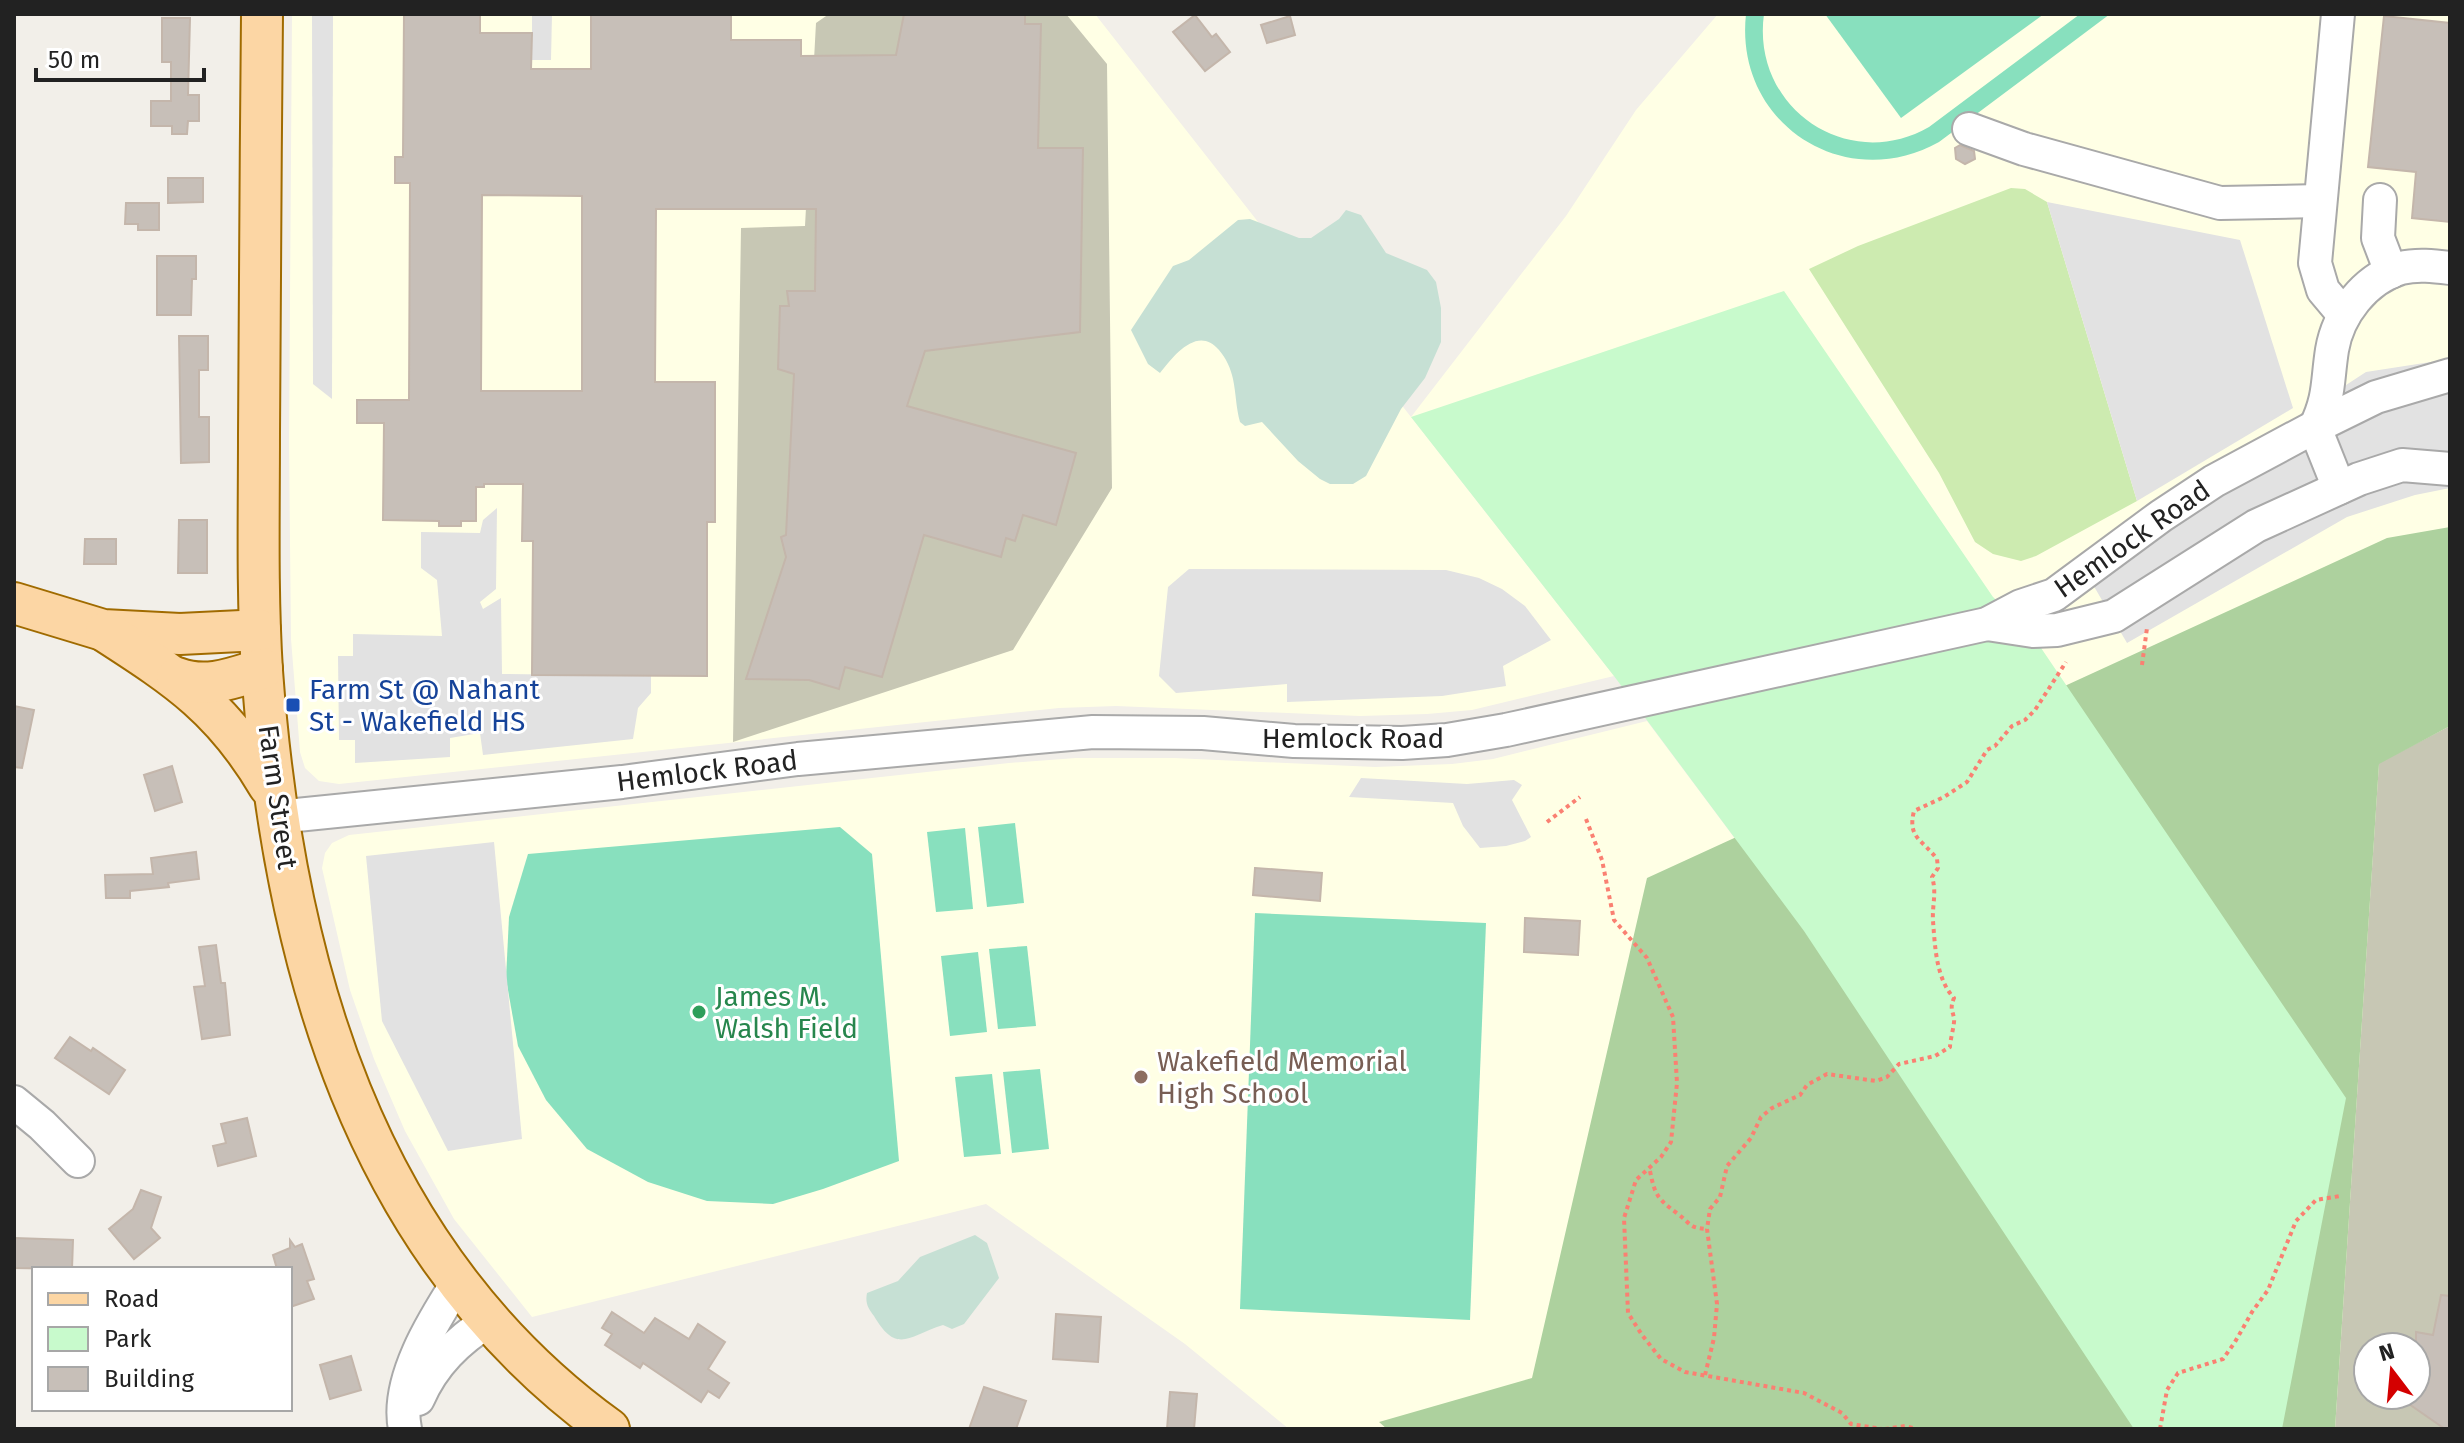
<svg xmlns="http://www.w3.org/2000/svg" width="2464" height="1443" font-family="'Fira Sans',sans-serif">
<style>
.education{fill:#ffffe5;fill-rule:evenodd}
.construction{fill:#c7c7b4;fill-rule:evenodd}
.grass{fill:#cdebb0}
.forest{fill:#add19e}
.wetland{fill:#c6e0d4}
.park{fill:#c8facc}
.pitch{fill:#88e0be}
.parking{fill:#e2e2e2}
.building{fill:#c7bfb8;stroke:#c4b6ab;stroke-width:2;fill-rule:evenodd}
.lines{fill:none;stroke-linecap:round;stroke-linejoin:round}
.minor-casing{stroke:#a9a9a9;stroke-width:36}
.major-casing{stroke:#a06b00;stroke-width:44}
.path{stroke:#fa8072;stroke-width:4;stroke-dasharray:4 4;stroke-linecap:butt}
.minor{stroke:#fff;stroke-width:32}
.major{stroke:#fcd6a4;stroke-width:40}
.transit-dot{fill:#1a4fb4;stroke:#fff;stroke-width:3}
.leisure-dot{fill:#2e9e5b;stroke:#fff;stroke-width:3}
.education-dot{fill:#8d6e63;stroke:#fff;stroke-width:3}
.labels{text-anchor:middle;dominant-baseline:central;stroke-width:6;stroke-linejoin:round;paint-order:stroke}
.street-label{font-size:28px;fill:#222;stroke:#fff}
.transit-label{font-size:28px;fill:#164399;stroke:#fff;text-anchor:start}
.leisure-label{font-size:28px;fill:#27864d;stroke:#fff;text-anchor:start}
.education-label{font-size:28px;fill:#785e54;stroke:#fff;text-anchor:start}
</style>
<rect width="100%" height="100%" fill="#f2efe9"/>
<!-- education -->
<g class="education">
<path d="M292,14H1095L1411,417L1566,216L1636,110L1718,14H2450V1429H2282L2037,642L1993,597L1411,417L1614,676L1472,710L1427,714L1360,716L1116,706L1059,708L339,784L319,781L305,768L300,752L291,639L289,442ZM2368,1347H2416V1395H2368Z"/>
<path d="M1647,721L1804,931L2134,1429H1289L1185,1344L986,1204L532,1317L454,1219L405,1131L374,1059L350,990L322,868L325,853L332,843L349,835L1009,763L1076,758H1174L1375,767L1452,764L1493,759Z"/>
</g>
<!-- construction -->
<g class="construction">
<path d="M829,14H1066L1107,64L1112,488L1013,650L733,742L741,228L805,226L816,23Z"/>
<path d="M2450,726V1429H2335L2379,763ZM2368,1347H2416V1395H2368Z"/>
</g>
<!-- grass -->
<path class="grass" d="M2011,188L2025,189L2047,202L2137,501L2036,556L2021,561L1993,554L1975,542L1939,473L1809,269L1858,246Z"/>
<!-- forest -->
<path class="forest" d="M2450,527V726L2379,764L2335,1429H1387L1379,1422L1532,1378L1647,878L2387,538Z"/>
<!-- wetland -->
<g class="wetland">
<path d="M1346,210L1361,215L1386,253L1427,270L1436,282L1441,308V342L1425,378L1401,409L1366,476L1353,484H1330L1320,479L1298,461L1262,422L1245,426L1240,422C1236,408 1236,393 1233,379C1231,369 1226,358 1219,350C1198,325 1174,355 1160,373L1148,364L1131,330L1173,266L1189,260L1238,220L1250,219L1299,238H1311L1339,219Z"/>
<path d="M975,1235L987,1243L999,1278L964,1324L952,1329L943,1325C908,1336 897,1355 874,1316C868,1308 865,1303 867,1293L898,1281L920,1257Z"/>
</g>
<!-- park -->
<path class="park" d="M1784,291L1993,597L2037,642L2346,1098L2282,1429H2134L1804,931L1614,676L1411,417Z"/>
<!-- pitch -->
<g class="pitch">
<path d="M1746,14H1764C1751,107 1847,174 1929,127L2080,14H2110L1939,142C1844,195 1734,123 1746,14Z"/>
<path d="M1825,14H2044L1901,118Z"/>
<path d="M1015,823L1024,903L987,907L978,827Z"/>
<path d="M840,827L872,854L899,1161L823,1189L773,1204L707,1201L648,1182L587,1149L546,1100L518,1046L506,979L509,917L528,854Z"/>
<path d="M965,828L973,909L936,912L927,832Z"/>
<path d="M1255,913L1486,923L1470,1320L1240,1309Z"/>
<path d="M1027,946L1036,1026L998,1029L989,949Z"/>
<path d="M978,952L987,1032L950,1036L941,956Z"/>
<path d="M1040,1069L1049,1149L1012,1153L1003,1072Z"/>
<path d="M992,1074L1001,1154L964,1157L955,1077Z"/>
</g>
<!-- parking -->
<g class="parking">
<path d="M312,14H333L332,399L313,384Z"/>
<path d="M532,14H552L551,60H532Z"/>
<path d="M2047,202L2240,240L2293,408L2137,501Z"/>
<path d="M2450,359V488L2415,495L2347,517L2127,643L2078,559L2366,372Z"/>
<path d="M497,508L496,589L480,602L483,609L501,598L502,674L651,676V693L638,708L633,739L483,755L480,733L450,738V757L355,763V740H339L338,656H353V634L442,636L437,580L421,568V532L480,533L483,520Z"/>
<path d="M1189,569L1446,570L1479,578L1502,589L1525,606L1551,640L1503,666L1506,686L1442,696L1287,702V684L1176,693L1159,676L1168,587Z"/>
<path d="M1361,778L1467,784L1514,780L1522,785L1512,800L1531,837L1525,841L1506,846L1480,848L1463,826L1453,803L1349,797Z"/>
<path d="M494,842L522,1139L448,1151L382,1021L366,856Z"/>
</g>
<!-- building -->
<g class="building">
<path d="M404,14H480V33H532L531,69H591V14H731V40H801V56L896,55L904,14H1025V24H1041L1038,148H1083L1080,332L925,351L907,406L1076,453L1056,525L1023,515L1015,541L1006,538L1001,557L924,535L882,677L845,667L839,689L809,680L746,679L786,557L781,537L786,535L794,374L778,369L780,306H789L787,291H815L816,209H656L655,382H715V522H707V676L532,675L533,541H522L523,484H484V487H476V521H461V526H439V521L383,520L384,423H357V400H409L410,183H395V157H403ZM482,195L582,196V391H481Z"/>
<path d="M1195,15L1212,37L1216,34L1230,52L1205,71L1173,32Z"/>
<path d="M1290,16L1295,35L1267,43L1261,25Z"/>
<path d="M2384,16L2450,23V222L2412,218L2416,172L2368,167Z"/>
<path d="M162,18H190L188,95H199V121H188L187,134H172V126H151V101H171V62H162Z"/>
<path d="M1960,145L1974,151L1975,159L1965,164L1956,159L1955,148Z"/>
<path d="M168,178H203V202L168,203Z"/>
<path d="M126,203H159V230H138V224H125Z"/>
<path d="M157,256H196V279H192L191,315H157Z"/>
<path d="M179,336H208V370H199V417H209V462L181,463Z"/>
<path d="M179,520H207V573H178Z"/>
<path d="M85,539H116V564H84Z"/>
<path d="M14,706L34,710L22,768L14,767Z"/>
<path d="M172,766L182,802L155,811L144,775Z"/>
<path d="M196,852L199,879L168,883L169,887L130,891V898H106L105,875L153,874L151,858Z"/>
<path d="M1255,868L1322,873L1320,901L1253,895Z"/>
<path d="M1525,918L1580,921L1578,955L1524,952Z"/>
<path d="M216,945L221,983H225L230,1035L202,1039L194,987L205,986L199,947Z"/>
<path d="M70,1037L91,1051L93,1048L125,1070L109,1094L55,1058Z"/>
<path d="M247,1118L256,1156L218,1166L213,1146L226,1143L221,1124Z"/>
<path d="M141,1190L161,1197L151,1228L160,1238L134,1259L109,1229L133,1209Z"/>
<path d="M14,1238L73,1240L72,1269L14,1268Z"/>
<path d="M290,1240L295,1247L302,1244L314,1279L307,1281L314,1299L290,1307V1269H277L273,1255L290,1248Z"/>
<path d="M2441,1295L2450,1296V1429H2445L2396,1395H2416V1332L2433,1335Z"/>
<path d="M612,1312L644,1333L655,1318L689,1339L698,1324L725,1342L708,1369L729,1383L719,1398L708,1391L701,1402L643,1363L640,1368L605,1345L612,1334L602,1328Z"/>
<path d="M1056,1314L1101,1317L1098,1362L1053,1359Z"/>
<path d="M351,1356L361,1390L330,1399L320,1365Z"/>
<path d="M984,1387L1026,1401L1016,1429H969Z"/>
<path d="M1170,1392L1197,1394L1194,1429H1167Z"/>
</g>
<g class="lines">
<!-- minor casing -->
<g class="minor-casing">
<g id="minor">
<path d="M2338,14L2315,263L2323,290L2344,315"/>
<path d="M1969,129L2024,149L2220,203L2320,201"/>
<path d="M2380,200L2378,238L2391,272"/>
<path d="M2339,488L2315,428C2330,397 2327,382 2332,350C2338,314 2365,279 2401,268C2417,264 2434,266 2450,268"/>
<path d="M1987,624L2033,631L2057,630L2114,616L2256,526L2359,479L2402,465L2450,469"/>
<path d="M277,817L622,782L798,759L1093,732L1203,733L1294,741L1402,743L1447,740L1506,730L1987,624L2021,606L2054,595L2161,516L2214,481L2309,430L2376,397L2450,375"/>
<path d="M14,1102L42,1125L78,1161"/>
<path d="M418,1399C433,1364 458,1340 490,1320"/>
<path d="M405,1429C395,1381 433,1321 458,1282"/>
</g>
</g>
<!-- major casing -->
<g class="major-casing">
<g id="major">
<path d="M262,14C261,154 259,294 259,434C259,513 257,592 262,671C283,960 362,1251 609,1429"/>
<path d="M14,603L103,630L180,634L260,630"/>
<path d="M106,632C179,679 224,709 269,786"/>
<path d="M177,678C207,689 233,678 262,669"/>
</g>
</g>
<!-- path -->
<g class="path">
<path d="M2142,665L2147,628"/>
<path d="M1586,819L1602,860L1614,920L1647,958L1673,1017L1677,1083L1671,1142L1661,1157L1636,1180L1624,1218L1628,1313L1642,1335L1661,1359L1685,1372L1804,1393L1842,1413L1851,1424L1882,1429"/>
<path d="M1547,822L1580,797"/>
<path d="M1650,1171C1655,1196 1658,1199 1678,1214C1691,1224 1689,1228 1707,1229"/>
<path d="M1705,1375L1714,1338L1717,1304L1707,1229L1710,1209L1720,1197L1727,1166L1751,1138L1761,1117L1772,1108L1800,1095L1807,1085L1827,1074L1876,1081L1887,1077L1899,1064L1935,1056L1950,1047C1950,1040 1955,1024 1954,1018C1952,1009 1950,1008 1954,998C1936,979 1935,946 1933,921C1932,905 1937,893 1932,877L1938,868L1937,859C1923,840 1907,838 1914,811L1944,797L1967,782L1987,750L1995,746L2012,726L2025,720L2035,710L2066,662"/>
<path d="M1885,1429L1905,1426L1917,1429"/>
<path d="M2160,1429L2167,1390L2178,1373L2223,1359L2235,1342L2252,1312L2268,1290L2296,1221L2316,1200L2340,1196"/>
</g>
<!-- minor -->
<use href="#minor" class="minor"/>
<!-- major -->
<use href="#major" class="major"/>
</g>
<!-- markers -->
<rect class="transit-dot" x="285" y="697" width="16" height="16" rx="4"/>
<circle class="leisure-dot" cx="699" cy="1012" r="8"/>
<circle class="education-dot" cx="1141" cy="1077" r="8"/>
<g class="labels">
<!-- street labels -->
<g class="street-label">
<text transform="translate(2132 539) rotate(-35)">Hemlock Road</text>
<text x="1353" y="738">Hemlock Road</text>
<text transform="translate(707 771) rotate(-7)">Hemlock Road</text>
<text transform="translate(278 797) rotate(82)">Farm Street</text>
</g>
<!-- transit labels -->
<g class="transit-label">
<text x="309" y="689">Farm St @ Nahant<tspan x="309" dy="32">St - Wakefield HS</tspan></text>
</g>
<!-- leisure labels -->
<g class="leisure-label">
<text x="715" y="996">James M.<tspan x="715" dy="32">Walsh Field</tspan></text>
</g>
<!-- education labels -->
<g class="education-label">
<text x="1157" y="1061">Wakefield Memorial<tspan x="1157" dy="32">High School</tspan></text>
</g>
</g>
<!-- border -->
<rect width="2464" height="1443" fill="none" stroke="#222222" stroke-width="32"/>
<!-- legend -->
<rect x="32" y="1267" width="260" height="144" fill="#ffffff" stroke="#a7a7a7" stroke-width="2"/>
<rect x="48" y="1293" width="40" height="12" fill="#fcd6a4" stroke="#a7a7a7" stroke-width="2"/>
<text x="104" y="1307" font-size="24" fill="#222222">Road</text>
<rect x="48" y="1327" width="40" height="24" fill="#c8facc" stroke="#a7a7a7" stroke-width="2"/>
<text x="104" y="1347" font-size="24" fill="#222222">Park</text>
<rect x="48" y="1367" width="40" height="24" fill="#c7bfb8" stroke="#a7a7a7" stroke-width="2"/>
<text x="104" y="1387" font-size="24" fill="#222222">Building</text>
<!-- north arrow -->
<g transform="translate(2392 1371) rotate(344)"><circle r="38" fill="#ffffff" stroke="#a7a7a7" stroke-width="2"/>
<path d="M0-6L14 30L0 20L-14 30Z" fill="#d40000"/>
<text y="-12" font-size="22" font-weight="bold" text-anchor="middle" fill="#222222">N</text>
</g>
<!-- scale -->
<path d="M36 68v12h168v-12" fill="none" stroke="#222222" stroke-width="4"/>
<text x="48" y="68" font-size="24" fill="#222222" stroke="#ffffff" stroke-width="6" paint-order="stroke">50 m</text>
</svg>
